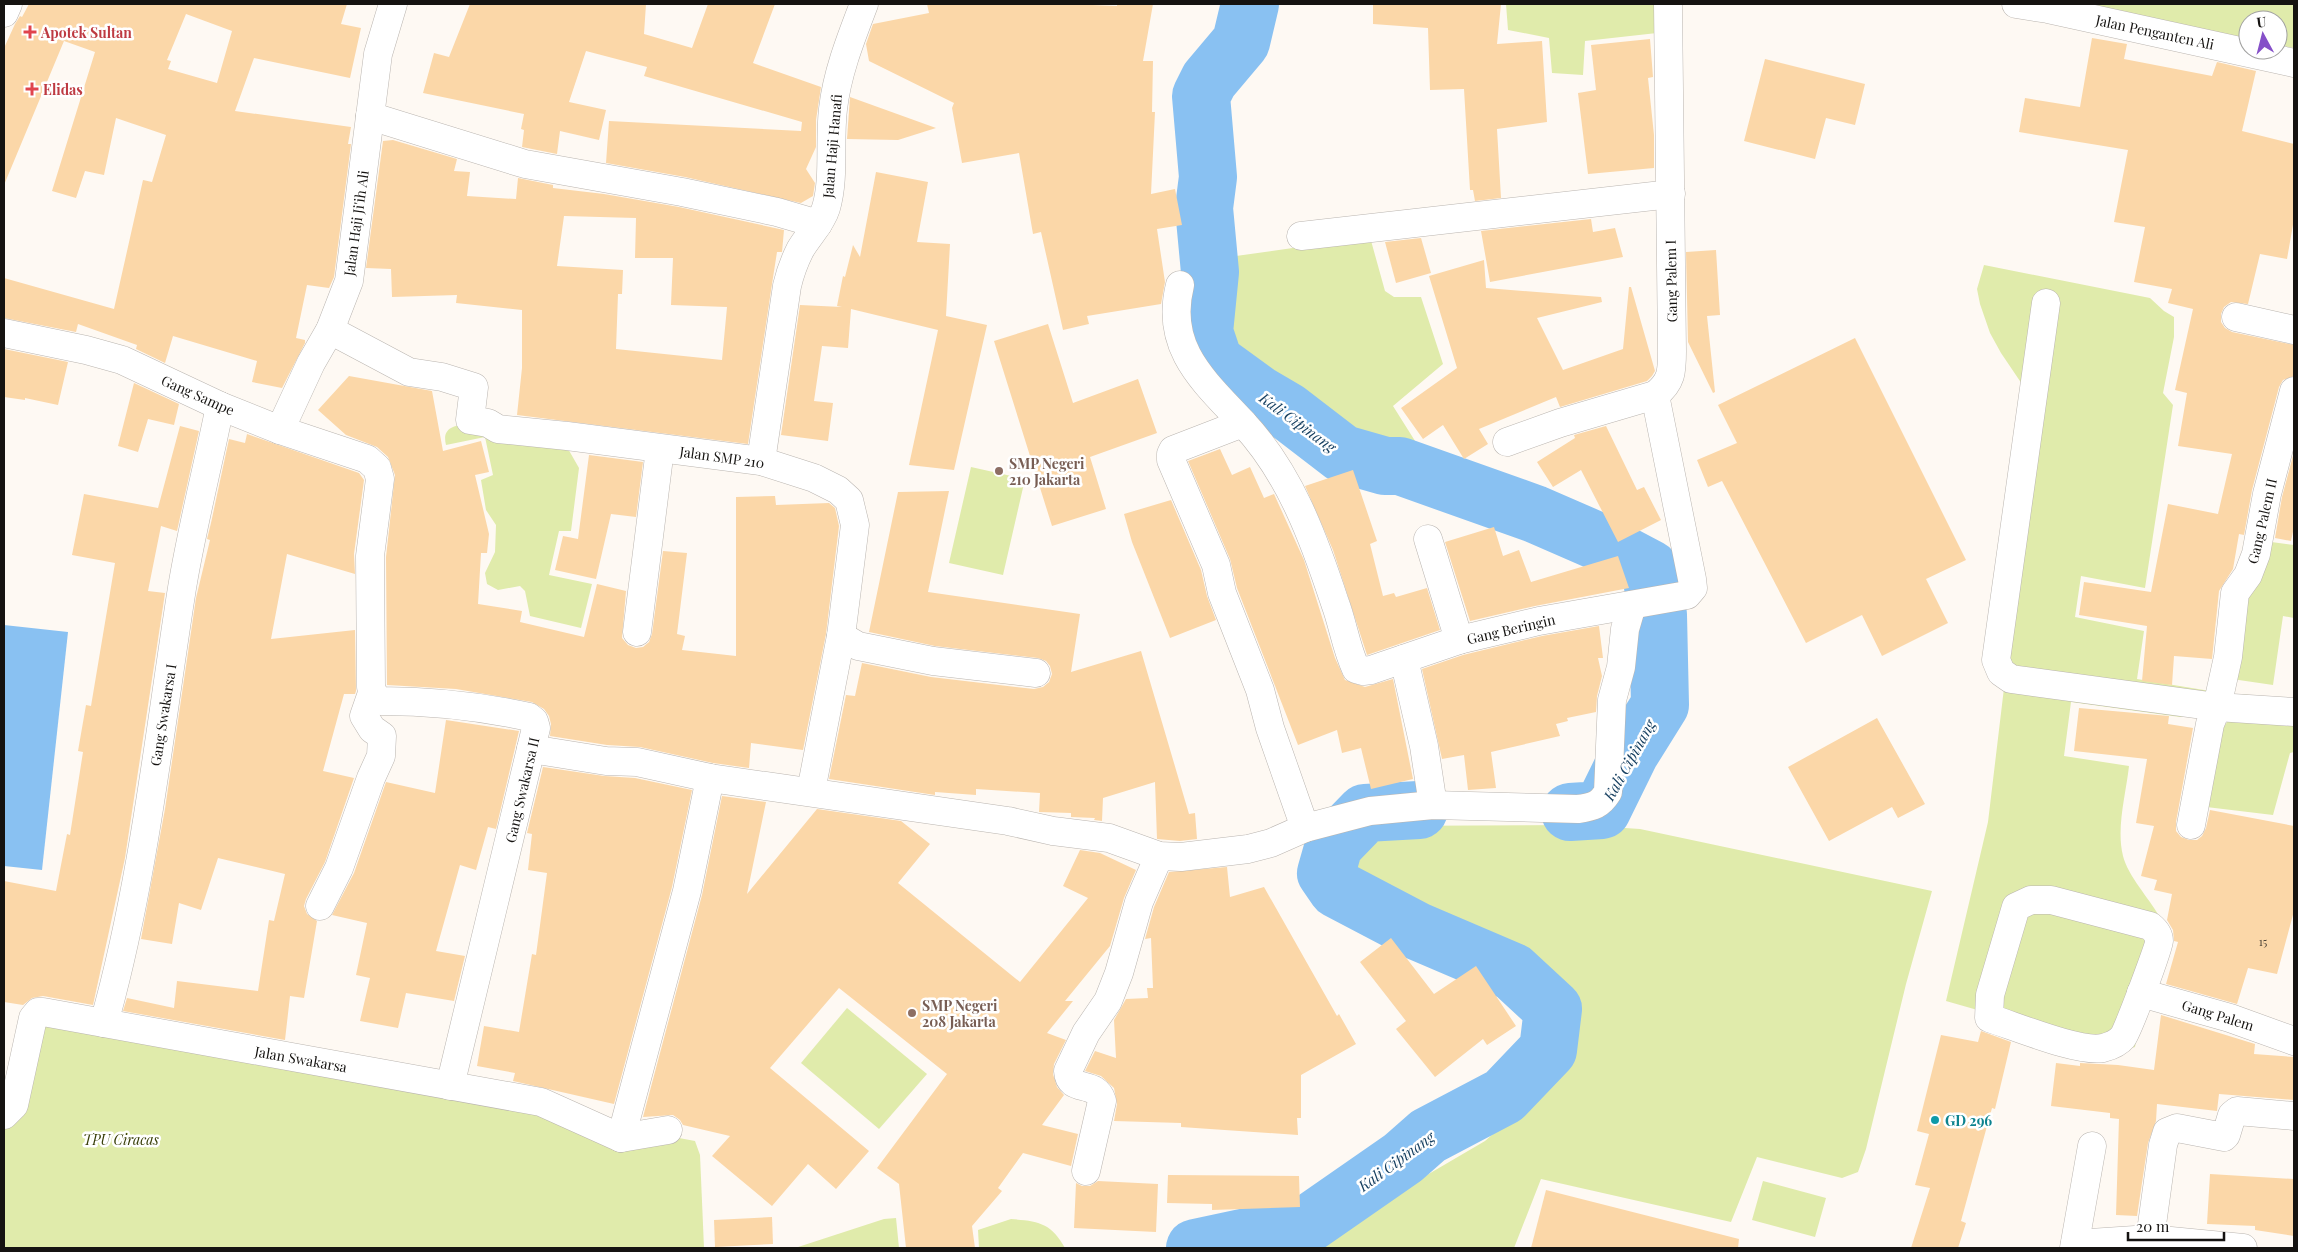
<svg xmlns="http://www.w3.org/2000/svg" width="2298" height="1252" font-family="'Playfair Display',serif">
<style>
.green{fill:#e0ebab}
.water{fill:#89c1f2}
.lines{fill:none;stroke-linecap:round;stroke-linejoin:round}
.river{stroke:#89c1f2;stroke-width:58}
.building{fill:#fbd7a8;fill-rule:evenodd}
.minor-casing{stroke:#bab5b0;stroke-width:29}
.tertiary-casing{stroke:#bab5b0;stroke-width:29}
.minor{stroke:#fff;stroke-width:28}
.tertiary{stroke:#fff;stroke-width:28}
.health-dot{fill:#e0444e;stroke:#fff;stroke-width:2}
.education-dot{fill:#8d6e63;stroke:#fff;stroke-width:2}
.culture-dot{fill:#0f9aa8;stroke:#fff;stroke-width:2}
.labels{text-anchor:middle;dominant-baseline:central;stroke-width:5;stroke-linejoin:round;paint-order:stroke}
.number-label{font-size:11px;fill:#4e4437}
.health-label{font-size:14px;font-weight:bold;fill:#be3a42;stroke:#fff;text-anchor:start}
.street-label{font-size:14px;fill:#151311;stroke:#fff}
.education-label{font-size:14px;font-weight:bold;fill:#785e54;stroke:#fff;text-anchor:start}
.culture-label{font-size:14px;font-weight:bold;fill:#0d838f;stroke:#fff;text-anchor:start}
.park-label{font-size:14px;font-style:italic;fill:#373d07;stroke:#fff}
.water-label{font-size:15px;font-style:italic;fill:#174061;stroke:#fff}
</style>
<rect width="100%" height="100%" fill="#fef9f3"/>
<!-- green -->
<g class="green">
<path d="M1506,4H1657V33L1585,41L1583,75L1552,73L1549,38L1508,30Z"/>
<path d="M2043,4H2294V48L2278,45V20H2248V40Z"/>
<path d="M1370,237L1385,291L1394,297H1421L1443,364L1393,406L1422,452C1416,453 1409,457 1403,456C1385,454 1245,380 1236,366C1217,340 1220,288 1222,258Z"/>
<path d="M1984,265L2150,298L2164,311L2174,317V337L2163,393L2173,405L2145,588L2081,576L2075,617L2144,631L2137,679L2210,691L2195,715L2180,717L2071,702L2064,756L2129,766C2126,794 2116,828 2123,856C2128,876 2149,898 2159,916L2135,1047L2121,1051L1946,1001L1988,822L2023,529L2026,390L2001,353L1990,333L1980,304L1977,289Z"/>
<path d="M466,424L567,447L579,468L571,531H559L549,575L592,584L581,628L530,616L525,591L520,586L498,590L487,584L485,573L495,552L496,525L486,510L481,480L493,475L485,437L446,445C442,429 452,426 466,424Z"/>
<path d="M971,467L1025,479L1003,575L949,563Z"/>
<path d="M2264,541L2294,545V618L2283,616L2273,685L2232,679L2237,597Z"/>
<path d="M2242,694L2294,702V752L2290,753L2273,815L2198,806L2210,745L2231,717Z"/>
<path d="M1580,825L1640,829L1932,891L1906,984L1866,1149L1858,1172L1842,1178L1757,1157L1731,1222L1541,1179L1514,1248H1272L1333,1230L1485,1141L1553,1081L1570,1011L1525,954L1354,881L1352,853L1360,829L1374,826Z"/>
<path d="M847,1008L927,1074L879,1129L801,1063Z"/>
<path d="M37,1017L695,1141L700,1155L704,1248H4V1120Z"/>
<path d="M1763,1181L1826,1198L1815,1237L1752,1220Z"/>
<path d="M896,1218L899,1248H795L884,1219Z"/>
<path d="M1011,1219C1039,1221 1051,1223 1065,1248H979L978,1230Z"/>
</g>
<!-- water -->
<path class="water" d="M4,625L68,632L42,870L4,866Z"/>
<g class="lines">
<!-- river -->
<g class="river">
<path d="M1250,4L1241,42L1209,80L1201,96L1208,177L1204,208L1210,272L1204,332L1214,362L1258,394L1287,411L1343,454L1385,466H1400L1535,514L1597,541L1650,569L1658,615L1660,705L1630,753L1602,810L1570,812"/>
<path d="M1195,1248L1308,1224L1403,1158L1428,1136L1504,1096L1548,1050L1553,1009L1513,972L1417,931L1337,889L1326,873L1334,845L1365,813L1419,810"/>
</g>
</g>
<!-- building -->
<g class="building">
<path d="M29,4H347L341,24L361,28L350,78L254,58L235,111L351,127L348,144H351L334,277L329,288L307,285L296,338L305,340V343L282,388L252,382L257,361L173,336L165,363L136,349L137,345L78,324L76,332L4,318V278L114,309L143,180L152,182L166,135L116,118L104,175L85,171L76,198L52,191L95,52L64,41L4,185V48L15,24L20,16L22,17ZM186,14L232,31L217,83L168,69L171,61L167,60Z"/>
<path d="M470,4H646L644,34L692,48L708,4H775L753,63L821,87L816,120V147L806,169L815,183L813,196L801,203L685,177L606,163L609,121L801,131L802,122L644,76L647,67L586,51L569,102L606,110L599,140L560,131L557,154L522,147L524,130L521,129L524,114L423,93L434,53L449,57Z"/>
<path d="M927,4H1068L1117,6V4H1153L1143,61H1153L1152,112H1155L1151,194L1175,189L1182,225L1157,229L1165,282L1161,304L1087,316L1089,324L1063,330L1041,232L1033,234L1019,153L962,163L952,108L954,103L869,61L866,44L873,24L929,13Z"/>
<path d="M1373,4H1501L1497,44L1542,41L1547,122L1497,129L1501,198L1475,201L1473,190H1470L1464,89L1430,90L1428,28L1373,24Z"/>
<path d="M2092,38L2127,44L2124,59L2212,76L2217,62L2256,71L2242,131L2294,144V219L2287,259L2260,254L2248,304L2231,302L2224,307L2221,314V322L2225,328L2232,332L2294,345V376L2283,380L2279,387L2252,490L2244,535L2239,534L2233,569L2219,591L2212,659L2174,656L2172,685L2142,681L2147,626L2079,615L2084,582L2151,592L2168,504L2218,514L2232,454L2178,446L2187,393L2175,390L2193,309L2168,303L2172,289L2134,282L2145,227L2114,222L2128,150L2019,132L2025,98L2080,107Z"/>
<path d="M1650,39L1653,77L1648,78L1654,135V168L1588,174L1578,93L1596,90L1591,45Z"/>
<path d="M1765,59L1865,84L1855,125L1826,118L1815,159L1744,141Z"/>
<path d="M850,97L936,128L898,140L847,139Z"/>
<path d="M393,140L457,159L454,171L470,172L467,196L516,199L518,178L553,185V188L604,194L679,207L784,230L782,252H777L772,284L748,444L517,415L522,368V310L456,303L457,295L392,297L391,269L366,268L383,141ZM564,216L636,218L635,258H673L671,305L727,307L722,360L616,349L618,294H622L623,270L557,266Z"/>
<path d="M876,172L928,182L917,242L950,244L946,316L987,325L954,470L909,465L938,330L851,309L848,348L822,346L814,401L833,403L828,441L781,435L800,305L842,307L837,306L843,276L845,277L853,245L860,257Z"/>
<path d="M1591,219L1593,232L1615,228L1623,257L1490,282L1481,231Z"/>
<path d="M1421,238L1431,273L1396,283L1385,242Z"/>
<path d="M1716,250L1720,315L1707,316L1715,392L1713,393L1688,342L1686,252Z"/>
<path d="M1484,260L1486,288L1601,297L1602,302L1537,318L1563,370L1623,349L1629,287H1631L1655,371L1652,376L1647,381L1560,407L1556,397L1479,429L1488,444L1464,459L1443,425L1423,439L1401,408L1457,368L1429,276Z"/>
<path d="M1048,324L1073,403L1138,379L1157,433L1090,457L1106,509L1052,526L994,341Z"/>
<path d="M1855,338L1966,560L1926,579L1948,623L1882,656L1862,615L1806,643L1722,481L1708,487L1697,460L1737,443L1718,405Z"/>
<path d="M4,349L68,362L58,405L25,398V400L4,397Z"/>
<path d="M349,376L432,391L443,451L481,441L489,472L475,475L489,534L487,553H481L478,604L522,611L520,622L584,637L597,584L626,591L622,638L628,645L636,648L643,647L649,642L652,634L663,551L687,553L677,634L685,636L682,650L736,656V497L775,496L776,505L829,503L835,508L839,526L826,634L803,750L751,743L749,768L713,763L640,747L607,745L550,736L551,724L549,716L544,709L532,702L456,689L387,685L386,557L395,475L388,457L377,447L346,435L318,410Z"/>
<path d="M134,383L179,404L174,425L148,419L138,452L118,446Z"/>
<path d="M180,426L199,431L177,531L161,526L148,591L165,593L125,858L93,1005L43,996L32,998L23,1005L4,1002V881L56,891L67,834L70,835L83,752L78,751L86,705L91,706L115,563L72,555L84,494L158,508Z"/>
<path d="M1606,426L1637,490L1644,487L1661,520L1618,542L1581,470L1553,487L1537,462L1575,438L1574,435Z"/>
<path d="M247,434L359,473L364,480L354,554L355,574L287,554L271,639L355,630L356,691L355,694H344L323,771L354,778L325,862L306,899L304,906L307,914L317,921L304,998L290,996L285,1040L123,1011L127,998L174,1008L177,981L258,991L269,920L274,921L285,874L218,858L201,910L179,903L172,944L141,939L165,809L196,598L210,540L207,539L211,523L229,439L245,443Z"/>
<path d="M1220,449L1232,475L1250,467L1264,498L1274,494L1304,560L1335,658L1345,680L1365,687L1393,679L1413,779L1371,789L1361,748L1342,753L1337,730L1298,745L1237,588L1230,559L1188,461Z"/>
<path d="M2294,452V527L2291,541L2275,538L2282,497Z"/>
<path d="M589,455L643,462L636,517L611,514L596,579L555,570L563,536L578,539Z"/>
<path d="M1353,470L1377,541L1370,544L1383,596L1394,593L1396,597L1427,588L1440,630L1367,655L1333,550L1305,486Z"/>
<path d="M949,491L928,592L1080,614L1071,672L1141,651L1189,814L1195,813L1197,839L1180,841L1157,839L1155,782L1103,798L1102,821L1094,820L1095,818L1071,817V813L1039,812L1040,793L976,789V795L935,792V795L829,779L846,695L855,696L862,663L931,677L1034,689L1043,687L1049,682L1052,674L1050,666L1046,661L1038,658L935,646L869,632L898,492Z"/>
<path d="M1171,500L1201,570L1207,596L1216,620L1170,638L1132,542L1124,514Z"/>
<path d="M1494,527L1503,556L1519,550L1531,582L1618,556L1629,588L1535,606L1470,621L1445,542Z"/>
<path d="M1599,626L1603,658H1598L1602,676L1597,696L1596,712L1567,718L1568,721L1556,724L1560,736L1491,752L1496,788L1468,790L1464,755L1442,759L1422,669L1463,655L1542,636Z"/>
<path d="M2079,708L2169,716L2168,724L2193,728L2176,822V831L2181,837L2189,840H2197L2202,836L2206,828L2210,810L2294,826V911L2277,974L2248,968L2237,1004L2166,984L2178,942L2174,941L2173,930L2167,920L2172,894L2154,890L2157,880L2141,876L2154,826L2136,823L2147,759L2074,751Z"/>
<path d="M1877,718L1925,804L1898,818L1892,807L1829,841L1788,767Z"/>
<path d="M446,720L519,731L496,829L488,827L476,870L460,865L436,951L465,956L454,1001L406,993L398,1028L360,1021L370,978L356,975L367,923L332,915L354,873L386,782L435,793Z"/>
<path d="M543,767L604,776L635,778L692,790L672,887L614,1104L513,1081L515,1073L477,1066L484,1026L519,1032L532,954L536,955L547,873L528,870L532,834L527,833Z"/>
<path d="M722,796L766,802L747,894L817,809L901,821L930,844L898,883L1020,982L1088,898L1063,886L1080,850L1100,853L1136,870L1124,898L1110,946L1065,1001H1073L1047,1033L1066,1040L1054,1064L1053,1074L1057,1087L1064,1095L1042,1125L1078,1134L1071,1166L1023,1153L998,1188L1002,1191L972,1226L975,1248H906L899,1184L877,1168L947,1074L839,988L770,1068L869,1151L836,1189L808,1164L772,1206L712,1156L730,1136L683,1125L680,1120L673,1115L643,1117L702,895Z"/>
<path d="M1227,867L1230,897L1264,887L1337,1016L1339,1014L1356,1044L1301,1075V1118H1297L1298,1135L1181,1127V1123L1114,1121L1117,1104L1114,1088L1101,1076L1085,1071L1095,1051L1116,1058L1114,1020L1126,999L1148,998L1147,988H1153L1151,938L1145,939L1154,907L1169,872Z"/>
<path d="M1391,938L1434,994L1476,966L1516,1026L1487,1045L1483,1039L1435,1077L1396,1029L1406,1021L1360,962Z"/>
<path d="M2161,1015L2255,1044L2254,1054L2294,1057V1100L2219,1094L2217,1111L2157,1104L2156,1121L2148,1143L2137,1216L2116,1215L2119,1119L2110,1118V1113L2051,1106L2056,1063L2080,1066V1063L2118,1065L2154,1070Z"/>
<path d="M1981,1031L2011,1042L1995,1109L1992,1108L1961,1221L1966,1223L1958,1248H1911L1930,1188L1915,1185L1929,1134L1917,1131L1941,1035L1978,1042Z"/>
<path d="M2210,1174L2294,1179V1236L2255,1230V1226L2207,1224Z"/>
<path d="M1168,1175L1299,1176L1300,1207L1212,1210V1204L1167,1203Z"/>
<path d="M1098,1181L1158,1184L1156,1232L1074,1228L1076,1183L1082,1186H1090Z"/>
<path d="M1546,1190L1739,1239L1738,1248H1531Z"/>
<path d="M772,1217L773,1244L715,1247L714,1220Z"/>
</g>
<g class="lines">
<!-- minor casing -->
<g class="minor-casing">
<g id="minor">
<path d="M370,116L525,164L682,192L777,212L818,224"/>
<path d="M1301,236L1671,194"/>
<path d="M1180,285C1164,348 1204,381 1243,423L1173,450L1171,454V460L1216,565L1222,593L1260,690L1270,728L1305,828"/>
<path d="M2046,303L1996,660L2001,672L2011,679L2217,707L2294,712"/>
<path d="M2236,317L2294,330"/>
<path d="M330,330L409,372L442,377L474,387L470,420L488,423L498,429L567,436L761,461L814,478L838,490L849,500L855,525L841,636L811,791"/>
<path d="M4,333L86,350L122,360L220,406L280,430L367,459L377,468L380,479L370,556L371,687L375,698L380,701C431,701 479,706 529,717L534,721L536,728L450,1086"/>
<path d="M1243,423C1290,473 1314,539 1335,603C1343,624 1346,648 1356,669L1363,671L1371,670L1459,640"/>
<path d="M280,430L311,363L330,330L349,281L378,54L393,4"/>
<path d="M1507,442L1560,423L1655,395C1672,382 1672,371 1672,351L1668,4"/>
<path d="M761,461L787,286C790,273 794,262 800,250C808,236 821,224 826,208C835,177 829,142 833,109C837,73 851,38 864,4"/>
<path d="M1428,539L1459,640L1539,621L1687,595L1693,588L1692,579L1655,395"/>
<path d="M637,632L660,449"/>
<path d="M841,636L858,646L933,661L1036,673"/>
<path d="M1404,659L1424,746L1433,805"/>
<path d="M531,749L606,761L637,762L710,778L1008,821L1053,831L1109,838L1159,856L1181,857L1248,849L1271,843L1305,828L1370,811L1433,805L1578,809C1593,807 1600,805 1608,792L1612,700L1621,667L1625,629L1632,605"/>
<path d="M2191,825L2210,724L2217,707L2228,657L2235,593L2248,575L2256,554L2267,494L2294,391"/>
<path d="M2031,900H2051L2150,926C2155,930 2159,934 2159,941C2159,947 2127,1033 2123,1037C2118,1043 2111,1046 2103,1048C2079,1053 2015,1026 1989,1018L1990,995L2016,907Z"/>
<path d="M320,906L339,868L371,778L381,756L382,736L372,729L364,716L372,693"/>
<path d="M2141,993L2230,1018L2294,1041"/>
<path d="M104,1023C144,881 159,733 182,588C192,527 208,466 220,406"/>
<path d="M4,1115L14,1105L33,1018L38,1012H43L541,1102L621,1138L668,1130"/>
<path d="M621,1138L687,891L710,778"/>
<path d="M1086,1171L1102,1101C1096,1079 1069,1094 1068,1071L1086,1033L1108,1001L1119,973L1139,902L1159,856"/>
<path d="M2075,1244L2150,1239"/>
<path d="M2074,1248L2092,1146"/>
<path d="M2243,1248L2150,1239L2163,1145L2167,1132L2177,1128L2224,1137L2226,1135L2232,1115L2237,1111L2294,1116"/>
</g>
</g>
<!-- tertiary casing -->
<g class="tertiary-casing">
<g id="tertiary">
<path d="M2016,4L2048,9L2294,63"/>
<path d="M4,13L8,4"/>
</g>
</g>
<!-- minor -->
<use href="#minor" class="minor"/>
<!-- tertiary -->
<use href="#tertiary" class="tertiary"/>
</g>
<!-- markers -->
<g class="health-dot">
<path d="M27.5 24.5h5v5h5v5h-5v5h-5v-5h-5v-5h5z"/>
<path d="M29.5 81.5h5v5h5v5h-5v5h-5v-5h-5v-5h5z"/>
</g>
<g class="education-dot">
<circle cx="999" cy="471" r="5"/>
<circle cx="912" cy="1013" r="5"/>
</g>
<circle class="culture-dot" cx="1935" cy="1120" r="5"/>
<g class="labels">
<!-- number labels -->
<g class="number-label">
<text x="2263" y="941">15</text>
</g>
<!-- health labels -->
<g class="health-label">
<text x="41" y="32">Apotek Sultan</text>
<text x="43" y="89">Elidas</text>
</g>
<!-- street labels -->
<g class="street-label">
<text transform="translate(2155 32) rotate(12)">Jalan Penganten Ali</text>
<text transform="translate(832 146) rotate(-85)">Jalan Haji Hanafi</text>
<text transform="translate(356 223) rotate(-82)">Jalan Haji Ji'ih Ali</text>
<text transform="translate(1671 281) rotate(-91)">Gang Palem I</text>
<text transform="translate(198 395) rotate(24)">Gang Sampe</text>
<text transform="translate(722 457) rotate(8)">Jalan SMP 210</text>
<text transform="translate(2262 521) rotate(-77)">Gang Palem II</text>
<text transform="translate(1511 629) rotate(-13)">Gang Beringin</text>
<text transform="translate(163 715) rotate(-81)">Gang Swakarsa I</text>
<text transform="translate(522 790) rotate(-77)">Gang Swakarsa II</text>
<text transform="translate(2218 1015) rotate(17)">Gang Palem</text>
<text transform="translate(301 1059) rotate(10)">Jalan Swakarsa</text>
</g>
<!-- education labels -->
<g class="education-label">
<text x="1009" y="463">SMP Negeri<tspan x="1009" dy="16">210 Jakarta</tspan></text>
<text x="922" y="1005">SMP Negeri<tspan x="922" dy="16">208 Jakarta</tspan></text>
</g>
<!-- culture labels -->
<g class="culture-label">
<text x="1945" y="1120">GD 296</text>
</g>
<!-- park labels -->
<g class="park-label">
<text x="121" y="1139">TPU Ciracas</text>
</g>
<!-- water labels -->
<g class="water-label">
<text transform="translate(1298 422) rotate(36)">Kali Cipinang</text>
<text transform="translate(1629 760) rotate(-61)">Kali Cipinang</text>
<text transform="translate(1396 1161) rotate(-36)">Kali Cipinang</text>
</g>
</g>
<!-- border -->
<rect width="2298" height="1252" fill="none" stroke="#151311" stroke-width="10"/>
<!-- north arrow -->
<g transform="translate(2263 35) rotate(353)"><circle r="24" fill="#ffffff" stroke="#a1a1a0"/>
<path d="M0-4L9 19L0 12L-9 19Z" fill="#8550c8"/>
<text y="-8" font-size="14" font-weight="bold" text-anchor="middle" fill="#151311">U</text>
</g>
<!-- scale -->
<path d="M2128 1232v8h96v-8" fill="none" stroke="#151311" stroke-width="2.5"/>
<text x="2136" y="1232" font-size="15" fill="#151311" stroke="#ffffff" stroke-width="4" paint-order="stroke">20 m</text>
</svg>
